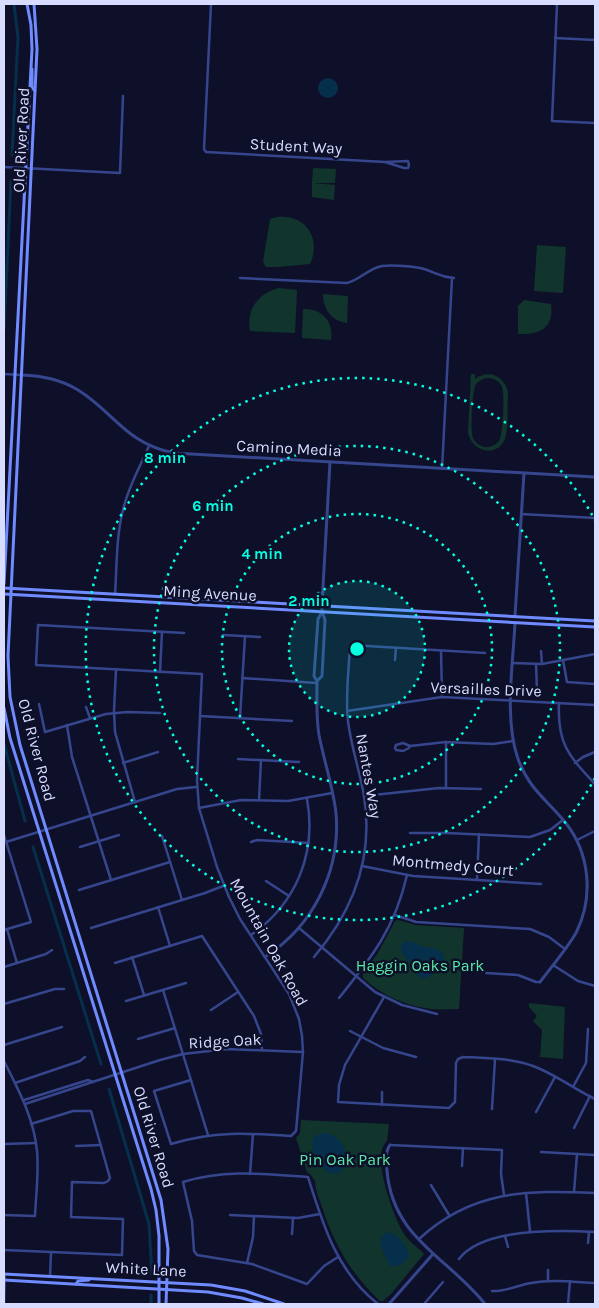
<svg xmlns="http://www.w3.org/2000/svg" width="599" height="1308" font-family="Karla,sans-serif">
<style>
.green{fill:#11352c;fill-rule:evenodd}
.water{fill:#062f4b}
.lines{fill:none;stroke-linecap:round;stroke-linejoin:round}
.canal{stroke:#062f4b;stroke-width:3}
.minor{stroke:#36468d;stroke-width:2.5}
.tertiary{stroke:#36468d;stroke-width:3}
.secondary{stroke:#6f8bff;stroke-width:3}
.ring{fill:none;stroke:#04ffe1;stroke-width:2.5;stroke-dasharray:2.5 5}
.labels{text-anchor:middle;dominant-baseline:central;stroke-width:5;stroke-linejoin:round;paint-order:stroke}
.street-label{font-size:16px;fill:#d8dcff;stroke:#0e102a}
.park-label{font-size:16px;fill:#5ae9a6;stroke:#0e102a}
.centre{fill:#04ffe1;stroke:#0e102a;stroke-width:2.5}
.ring-label{font-size:15px;text-anchor:middle;font-weight:bold;fill:#04ffe1;stroke:#0e102a;stroke-width:5;stroke-linejoin:round;paint-order:stroke}
</style>
<rect width="100%" height="100%" fill="#0e102a"/>
<!-- green -->
<g class="green">
<path d="M313,168L336,169L335,183H312Z"/>
<path d="M312,183L335,185L334,200L312,197Z"/>
<path d="M277,217C305,214 322,238 310,264L278,267H266L263,262L270,219Z"/>
<path d="M537,245L566,247L563,293L534,291Z"/>
<path d="M279,288L297,290L295,333L250,331C246,310 258,293 279,288Z"/>
<path d="M323,294L348,296L347,323C332,321 323,310 323,294Z"/>
<path d="M524,300L551,304C554,328 540,335 518,334V306Z"/>
<path d="M303,309C321,308 334,321 331,340L302,338Z"/>
<path d="M471,374H475V379C489,369 504,376 508,392C507,404 509,428 505,439C496,459 471,451 468,432ZM486,378C493,378 499,380 502,387C505,394 503,435 499,441C497,444 493,446 489,447C482,448 476,444 473,438C470,431 472,390 476,384C479,381 482,379 486,378Z"/>
<path d="M398,920L416,925L464,928L459,1009C449,1009 440,1010 431,1009C406,1006 381,995 363,978V973L378,953L395,921Z"/>
<path d="M529,1003L565,1007L563,1059L540,1057L542,1030L533,1021L537,1016L529,1007Z"/>
<path d="M301,1120L389,1124L387,1141C370,1155 394,1218 404,1234C409,1242 418,1247 424,1254L391,1294L383,1301H380C351,1274 334,1244 322,1207C319,1198 315,1189 315,1181L311,1175L307,1172L296,1138L300,1133Z"/>
</g>
<!-- water -->
<g class="water">
<circle cx="328" cy="88" r="10"/>
<path d="M407,941C413,941 416,944 422,946C427,948 436,947 440,951C453,962 433,976 423,979L417,975L401,951V947L403,942Z"/>
<path d="M323,1133C338,1133 349,1148 345,1162C340,1184 322,1171 316,1158C313,1150 310,1144 315,1136Z"/>
<path d="M389,1232C399,1236 407,1245 409,1256L405,1262L395,1267L390,1266C385,1255 372,1236 389,1232Z"/>
</g>
<g class="lines">
<!-- canal -->
<g class="canal">
<path d="M12,155L18,37L14,4"/>
<path d="M4,330L11,181"/>
<path d="M4,744L25,821"/>
<path d="M33,847L101,1064"/>
<path d="M109,1089L149,1224L152,1275"/>
<path d="M151,1304V1295"/>
</g>
<!-- minor -->
<g class="minor">
<path d="M211,4L204,149L206,152L385,162L408,161L409,165L408,168H404L385,162"/>
<path d="M557,4L552,121L595,123"/>
<path d="M555,38L595,40"/>
<path d="M4,167L120,173L123,96"/>
<path d="M240,278L347,283C360,280 369,268 382,266C392,265 415,266 424,269C437,273 439,277 454,278"/>
<path d="M4,374L22,375"/>
<path d="M442,469L452,278"/>
<path d="M521,514L595,518"/>
<path d="M115,594C117,566 116,537 123,510C128,487 140,467 149,446"/>
<path d="M184,633L38,625L36,665L202,674L197,780L199,808L217,867L229,897L240,919L289,994L299,1019L302,1036L303,1052L296,1131L291,1136C247,1133 214,1131 171,1144L154,1091L191,1080"/>
<path d="M223,635L260,637"/>
<path d="M441,651L442,697"/>
<path d="M541,651L542,664"/>
<path d="M395,660L396,648"/>
<path d="M563,660L567,682L595,684"/>
<path d="M513,663L542,664L595,654"/>
<path d="M536,664L537,690"/>
<path d="M116,669L114,711L115,732L135,802"/>
<path d="M160,672L162,632"/>
<path d="M242,678L317,683"/>
<path d="M559,703C557,744 569,756 595,784"/>
<path d="M39,704L45,732L106,714L127,712L160,713"/>
<path d="M86,707L90,718"/>
<path d="M347,711L442,697L595,705"/>
<path d="M200,716L292,721"/>
<path d="M240,718L245,636"/>
<path d="M67,725L72,757L111,880"/>
<path d="M446,742V787"/>
<path d="M410,746L409,748L403,751L396,750L395,748L396,745L403,743L410,746L446,742L493,744L513,741"/>
<path d="M238,759L299,762"/>
<path d="M123,763L158,752"/>
<path d="M575,763L583,757L595,752"/>
<path d="M364,796L439,788L481,789"/>
<path d="M259,800L261,760"/>
<path d="M199,808L241,800L288,801L332,793"/>
<path d="M410,833H447L530,837L550,830L563,820"/>
<path d="M4,835L31,922L4,930"/>
<path d="M162,836L182,900"/>
<path d="M577,840L595,831"/>
<path d="M6,842L177,789L196,787"/>
<path d="M251,842L257,840L309,843"/>
<path d="M80,847L119,835"/>
<path d="M362,866L413,876L541,884"/>
<path d="M477,880L479,834"/>
<path d="M266,881L289,896"/>
<path d="M79,890L170,862"/>
<path d="M158,907L170,946"/>
<path d="M395,915L416,922L530,929L549,937L565,949"/>
<path d="M91,928L205,893L223,886"/>
<path d="M299,928L375,992L402,1005L437,1014"/>
<path d="M7,929L17,963"/>
<path d="M251,935C296,904 317,853 307,799"/>
<path d="M132,957L144,995"/>
<path d="M314,957C354,910 374,858 364,796C360,771 351,747 348,721C345,697 349,670 350,645L485,653"/>
<path d="M115,963L202,936L254,1016L261,1034L262,1050"/>
<path d="M553,965L578,981L595,986"/>
<path d="M4,967L46,954L52,950"/>
<path d="M486,973L518,975L536,982H540"/>
<path d="M163,990L208,1135"/>
<path d="M384,997L345,1065L339,1085L338,1102L449,1108L455,1102L456,1063L458,1059L463,1057C486,1058 511,1058 533,1066C555,1074 574,1089 595,1099"/>
<path d="M339,998C372,957 395,928 407,875"/>
<path d="M126,1001L186,983"/>
<path d="M4,1004L55,989H64"/>
<path d="M211,1010L238,992"/>
<path d="M350,1031L383,1048L416,1057"/>
<path d="M138,1039L175,1028"/>
<path d="M4,1045L62,1027"/>
<path d="M4,1061C18,1089 34,1118 37,1151C39,1172 36,1194 35,1216L4,1215"/>
<path d="M15,1083L80,1061L85,1057"/>
<path d="M573,1087L586,1063L588,1029"/>
<path d="M24,1100L88,1080L93,1082"/>
<path d="M25,1104L160,1060L183,1054L227,1049L302,1052"/>
<path d="M382,1105V1092"/>
<path d="M492,1109L495,1059"/>
<path d="M536,1112L555,1077"/>
<path d="M574,1128L590,1096"/>
<path d="M4,1144L36,1143"/>
<path d="M390,1145L502,1150L501,1174L504,1195"/>
<path d="M76,1146L101,1145"/>
<path d="M541,1152L595,1155"/>
<path d="M462,1166L463,1148"/>
<path d="M250,1174L253,1134"/>
<path d="M431,1185L449,1215"/>
<path d="M574,1192L577,1154"/>
<path d="M526,1193L530,1231"/>
<path d="M230,1215L298,1218L320,1214"/>
<path d="M292,1234L293,1218"/>
<path d="M505,1236L508,1247"/>
<path d="M419,1239C472,1190 527,1190 595,1193"/>
<path d="M588,1243L589,1232"/>
<path d="M4,1250L122,1255L123,1219L71,1217L72,1182L104,1183L108,1181L110,1178L91,1111H73L31,1124"/>
<path d="M338,1257L324,1266L307,1284L252,1264L197,1255L194,1251L192,1221L183,1182C226,1169 265,1174 308,1177C323,1225 337,1272 378,1304"/>
<path d="M459,1259C482,1228 560,1230 595,1232"/>
<path d="M247,1263L253,1237L254,1216"/>
<path d="M548,1270V1281"/>
<path d="M50,1276L51,1253"/>
<path d="M492,1291C505,1292 518,1285 531,1283C552,1279 574,1282 595,1283"/>
<path d="M4,1304L5,1274"/>
<path d="M424,1304L443,1282"/>
<path d="M568,1304L570,1281"/>
</g>
<!-- tertiary -->
<g class="tertiary">
<path d="M22,375C42,376 60,379 78,390C115,413 125,443 174,453L595,477"/>
<path d="M515,616L524,473"/>
<path d="M515,623C513,665 504,719 518,759C529,789 546,799 565,822C590,853 594,897 576,933C566,950 552,966 540,982"/>
<path d="M317,681L322,676L325,620L322,611V605L330,462"/>
<path d="M265,957C313,926 341,871 336,813C333,787 324,761 319,735C316,717 317,699 317,681L314,676L318,619L322,612"/>
<path d="M390,1145C385,1151 386,1163 387,1171C393,1239 448,1257 485,1304"/>
<path d="M389,1304L433,1254"/>
</g>
<!-- secondary -->
<g class="secondary">
<path d="M34,4L37,49L8,656L10,697L20,745L161,1200L168,1249L166,1304"/>
<path d="M32,69V87L35,91"/>
<path d="M4,584L32,49L31,25L27,4"/>
<path d="M4,588L595,621"/>
<path d="M4,594L595,627"/>
<path d="M4,708L10,738L151,1189L156,1210L159,1236V1304"/>
<path d="M4,1274L211,1285L245,1291L284,1304"/>
<path d="M4,1280L208,1292L242,1298L263,1304"/>
<path d="M76,1284L78,1281L89,1280"/>
</g>
</g>
<!-- distance rings -->
<circle cx="357" cy="649" r="68" fill="#04ffe1" fill-opacity=".12"/>
<g class="ring">
<circle cx="357" cy="649" r="68"/>
<circle cx="357" cy="649" r="135"/>
<circle cx="357" cy="649" r="203"/>
<path d="M595 778A271 271 0 1 1 595 520"/>
</g>
<g class="labels">
<!-- street labels -->
<g class="street-label">
<text transform="translate(21 140) rotate(-87)">Old River Road</text>
<text transform="translate(296 146) rotate(3)">Student Way</text>
<text transform="translate(289 448) rotate(3)">Camino Media</text>
<text transform="translate(210 593) rotate(3)">Ming Avenue</text>
<text transform="translate(486 689) rotate(2)">Versailles Drive</text>
<text transform="translate(37 750) rotate(75)">Old River Road</text>
<text transform="translate(369 776) rotate(80)">Nantes Way</text>
<text transform="translate(453 865) rotate(5)">Montmedy Court</text>
<text transform="translate(269 942) rotate(61)">Mountain Oak Road</text>
<text transform="translate(225 1041) rotate(-3)">Ridge Oak</text>
<text transform="translate(154 1137) rotate(73)">Old River Road</text>
<text transform="translate(146 1269) rotate(3)">White Lane</text>
</g>
<!-- park labels -->
<g class="park-label">
<text x="420" y="965">Haggin Oaks Park</text>
<text x="345" y="1159">Pin Oak Park</text>
</g>
</g>
<circle cx="357" cy="649" r="8" class="centre"/>
<g class="ring-label">
<text x="165" y="463">8 min</text>
<text x="213" y="511">6 min</text>
<text x="262" y="559">4 min</text>
<text x="309" y="606">2 min</text>
</g>
<!-- border -->
<rect width="599" height="1308" fill="none" stroke="#d8dcff" stroke-width="10"/>
</svg>
